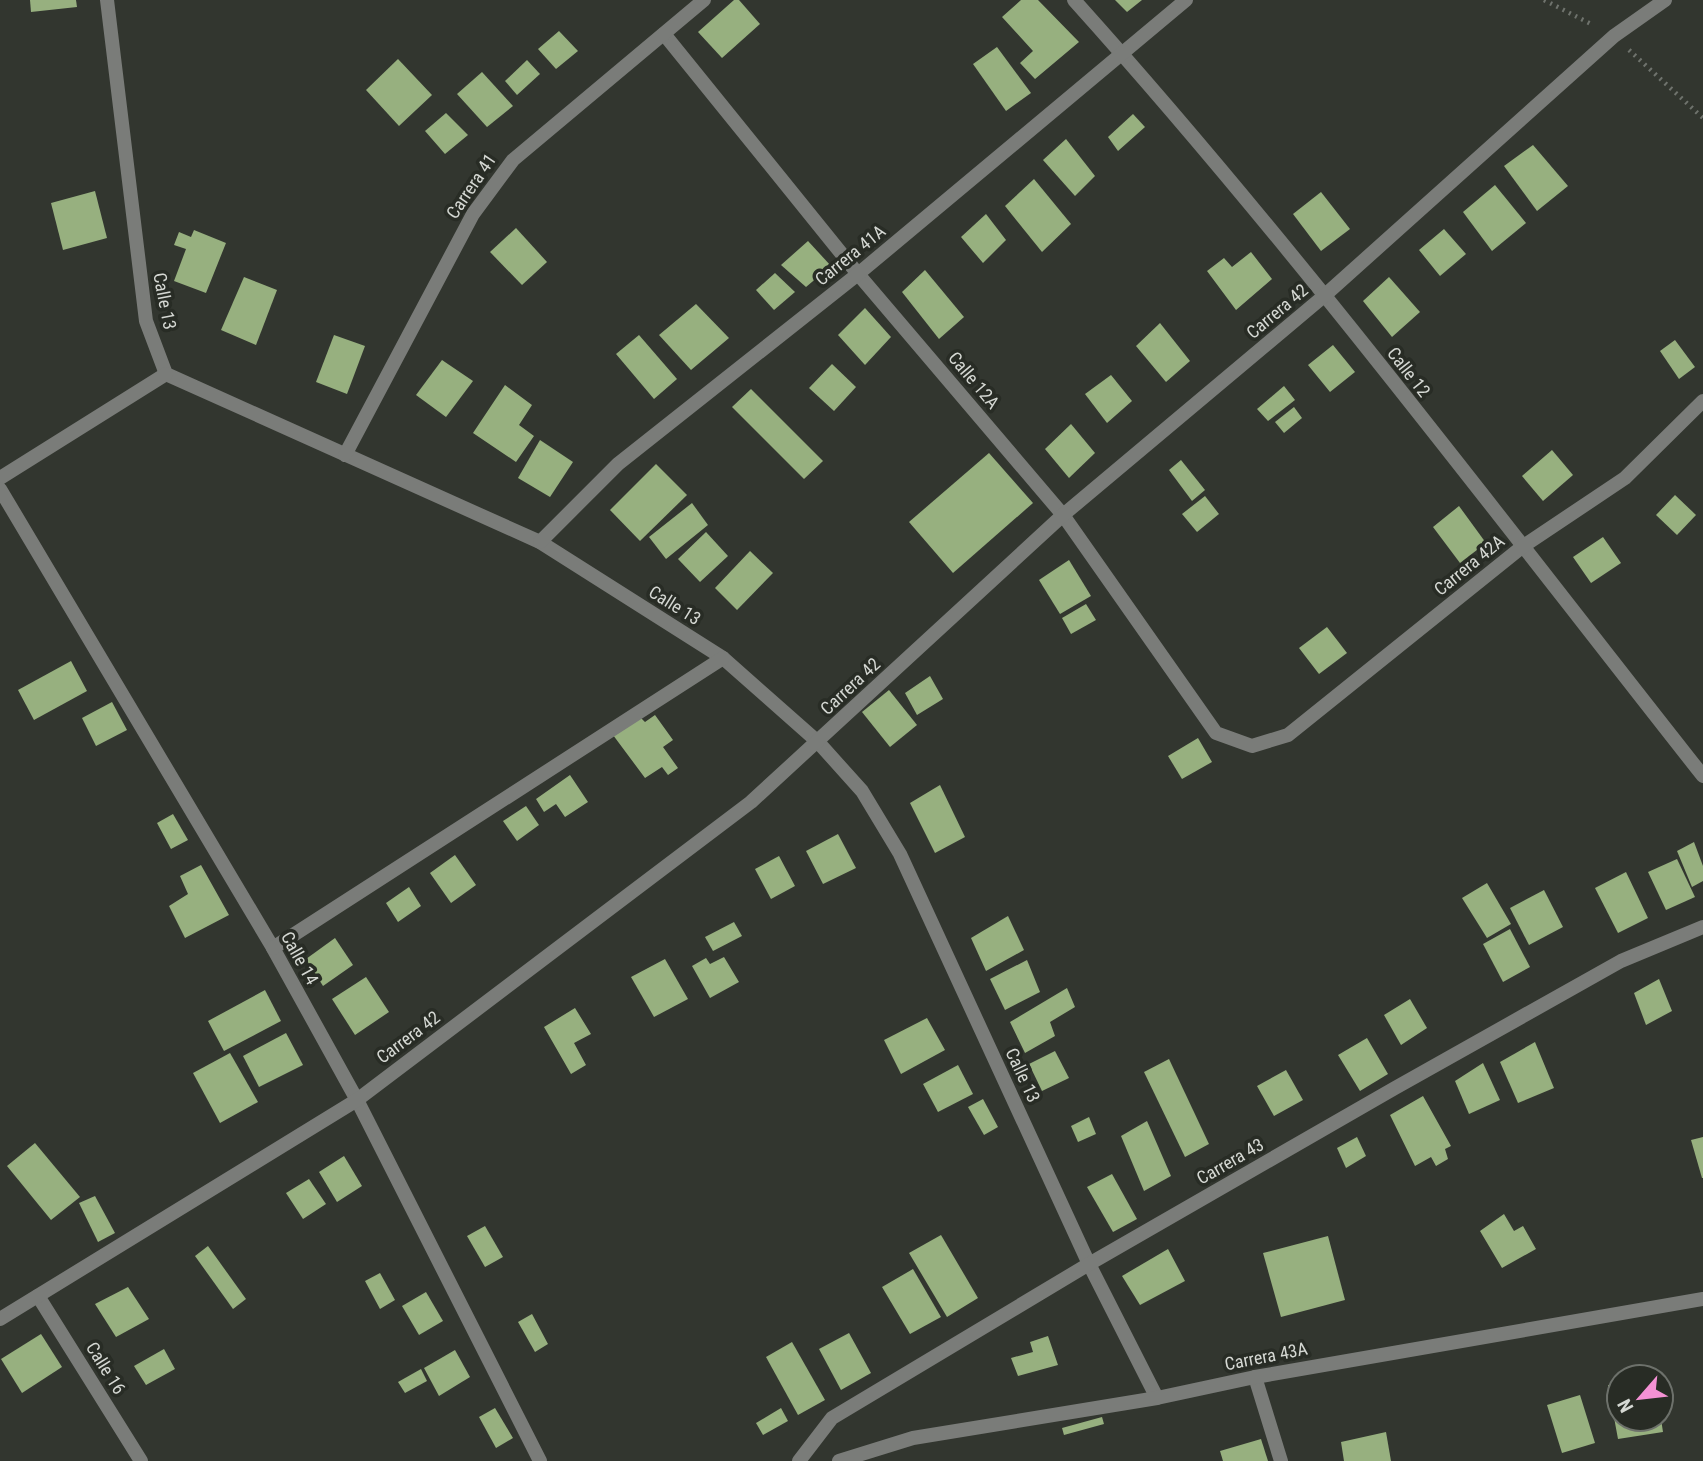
<svg xmlns="http://www.w3.org/2000/svg" width="1703" height="1461" font-family="'Roboto Condensed',sans-serif">
<style>
.building{fill:#97b07f}
.lines{fill:none;stroke-linecap:round;stroke-linejoin:round}
.path{stroke:#6f736d;stroke-width:4.5;stroke-dasharray:2 5;stroke-linecap:butt}
.minor{stroke:#7a7c79;stroke-width:14}
.labels{text-anchor:middle;dominant-baseline:central;stroke-width:7;stroke-linejoin:round;paint-order:stroke}
.street-label{font-size:18px;fill:#d5d8d3;stroke:#282c25}
</style>
<rect width="100%" height="100%" fill="#32362f"/>
<!-- building -->
<g class="building">
<path d="M30,0H76L77,7L31,12Z"/>
<path d="M734,0H739L760,24L722,58L698,32Z"/>
<path d="M1021,0H1038L1079,42L1035,79L1020,63L1033,51L1002,17Z"/>
<path d="M1115,0H1142L1127,12Z"/>
<path d="M559,31L578,51L556,69L538,49Z"/>
<path d="M997,47L1031,93L1006,111L973,64Z"/>
<path d="M398,59L432,95L399,126L366,90Z"/>
<path d="M527,60L540,74L517,95L505,81Z"/>
<path d="M482,72L513,106L487,127L457,94Z"/>
<path d="M446,113L468,135L445,154L425,131Z"/>
<path d="M1133,114L1145,127L1118,151L1108,137Z"/>
<path d="M1066,139L1095,176L1075,196L1043,160Z"/>
<path d="M1533,145L1568,186L1537,211L1504,166Z"/>
<path d="M1034,179L1071,224L1042,252L1005,206Z"/>
<path d="M1495,185L1526,223L1492,251L1463,212Z"/>
<path d="M95,191L107,238L63,250L51,203Z"/>
<path d="M1321,192L1350,229L1321,251L1293,214Z"/>
<path d="M986,214L1006,240L983,263L961,237Z"/>
<path d="M516,228L547,262L522,285L490,252Z"/>
<path d="M1444,229L1466,254L1440,276L1419,250Z"/>
<path d="M194,230L226,243L206,293L174,281L186,249L174,245L179,232L191,237Z"/>
<path d="M808,241L831,266L806,287L781,265Z"/>
<path d="M1251,252L1272,279L1236,310L1207,271L1224,258L1232,267Z"/>
<path d="M925,270L964,317L939,339L902,292Z"/>
<path d="M775,273L795,292L774,310L756,290Z"/>
<path d="M244,277L277,290L256,345L221,330Z"/>
<path d="M1389,277L1420,312L1392,337L1363,301Z"/>
<path d="M696,304L729,338L691,370L659,335Z"/>
<path d="M865,308L891,337L865,365L838,335Z"/>
<path d="M1160,323L1190,361L1166,382L1136,346Z"/>
<path d="M334,335L365,346L347,394L316,382Z"/>
<path d="M639,335L677,379L654,399L616,354Z"/>
<path d="M1675,340L1695,367L1679,379L1660,351Z"/>
<path d="M1333,345L1355,372L1330,392L1308,365Z"/>
<path d="M442,360L473,381L446,417L416,395Z"/>
<path d="M832,364L856,387L834,411L809,388Z"/>
<path d="M1111,375L1132,401L1107,423L1085,394Z"/>
<path d="M505,385L532,405L519,425L534,436L516,462L473,433Z"/>
<path d="M1284,386L1295,400L1268,421L1257,409Z"/>
<path d="M751,389L823,461L804,479L732,407Z"/>
<path d="M1294,407L1302,418L1284,433L1275,422Z"/>
<path d="M1071,424L1095,453L1069,478L1045,449Z"/>
<path d="M540,440L573,462L550,497L518,478Z"/>
<path d="M1552,450L1573,475L1543,501L1522,476Z"/>
<path d="M989,453L1033,503L953,573L909,522Z"/>
<path d="M1181,460L1205,490L1192,501L1169,470Z"/>
<path d="M656,464L687,495L640,541L610,510Z"/>
<path d="M1675,495L1696,515L1677,535L1656,515Z"/>
<path d="M1205,496L1219,514L1197,532L1182,514Z"/>
<path d="M692,503L708,525L666,559L649,537Z"/>
<path d="M1459,506L1486,543L1460,563L1433,527Z"/>
<path d="M706,532L728,556L700,582L678,559Z"/>
<path d="M1603,537L1621,563L1591,583L1573,557Z"/>
<path d="M750,551L773,573L737,610L715,588Z"/>
<path d="M1069,560L1091,596L1060,614L1039,580Z"/>
<path d="M1086,604L1096,620L1071,634L1062,618Z"/>
<path d="M1327,627L1347,653L1319,674L1299,648Z"/>
<path d="M71,661L87,691L34,720L18,690Z"/>
<path d="M930,676L943,699L917,715L905,693Z"/>
<path d="M889,690L917,725L890,747L862,712Z"/>
<path d="M112,702L127,730L96,746L82,718Z"/>
<path d="M655,715L673,740L663,747L678,768L668,775L662,767L645,778L613,735L639,716L645,722Z"/>
<path d="M1198,738L1212,762L1182,779L1168,756Z"/>
<path d="M570,775L588,802L565,817L556,804L544,812L536,799Z"/>
<path d="M940,785L965,837L935,853L910,803Z"/>
<path d="M526,806L539,825L517,841L503,821Z"/>
<path d="M173,814L188,840L171,849L157,823Z"/>
<path d="M838,834L856,868L823,884L806,851Z"/>
<path d="M1694,842L1703,866V881L1692,887L1677,851Z"/>
<path d="M455,855L476,885L451,903L430,873Z"/>
<path d="M779,856L795,886L771,899L755,869Z"/>
<path d="M1677,859L1695,897L1666,910L1648,872Z"/>
<path d="M201,865L229,915L185,938L169,906L188,894L180,876Z"/>
<path d="M1626,872L1648,918L1618,933L1595,888Z"/>
<path d="M1487,883L1511,924L1487,938L1462,898Z"/>
<path d="M409,887L421,906L398,922L386,903Z"/>
<path d="M1544,890L1563,927L1529,945L1510,908Z"/>
<path d="M1008,916L1024,950L986,971L971,938Z"/>
<path d="M734,922L742,936L713,951L705,937Z"/>
<path d="M1510,929L1530,967L1503,982L1483,944Z"/>
<path d="M335,938L353,965L323,986L306,959Z"/>
<path d="M724,957L739,982L710,998L692,966L706,958L710,964Z"/>
<path d="M665,959L688,999L654,1017L631,977Z"/>
<path d="M1027,960L1040,992L1005,1010L990,979Z"/>
<path d="M366,977L389,1012L355,1035L332,999Z"/>
<path d="M1659,979L1672,1011L1646,1025L1634,993Z"/>
<path d="M1067,988L1075,1007L1050,1022L1055,1036L1025,1053L1010,1022Z"/>
<path d="M265,990L281,1021L224,1051L208,1021Z"/>
<path d="M1410,999L1427,1028L1401,1045L1384,1015Z"/>
<path d="M575,1008L591,1034L574,1043L586,1065L571,1074L544,1027Z"/>
<path d="M927,1018L945,1050L901,1074L884,1040Z"/>
<path d="M286,1033L303,1065L259,1087L243,1056Z"/>
<path d="M1367,1038L1388,1074L1360,1091L1338,1055Z"/>
<path d="M1535,1042L1554,1088L1518,1103L1500,1062Z"/>
<path d="M1055,1051L1069,1078L1042,1091L1029,1064Z"/>
<path d="M230,1053L258,1102L220,1123L193,1073Z"/>
<path d="M1169,1059L1209,1144L1185,1157L1144,1072Z"/>
<path d="M1483,1063L1500,1100L1469,1114L1455,1081Z"/>
<path d="M958,1065L973,1094L938,1112L923,1084Z"/>
<path d="M1286,1070L1303,1100L1274,1116L1257,1086Z"/>
<path d="M1423,1096L1451,1146L1445,1149L1448,1159L1436,1166L1431,1157L1415,1166L1390,1115Z"/>
<path d="M983,1099L998,1127L984,1135L968,1107Z"/>
<path d="M1089,1117L1096,1134L1078,1142L1071,1126Z"/>
<path d="M1147,1121L1171,1176L1144,1191L1121,1136Z"/>
<path d="M1357,1137L1366,1156L1346,1168L1337,1148Z"/>
<path d="M1703,1137V1178H1702L1691,1140Z"/>
<path d="M35,1143L80,1197L51,1220L7,1166Z"/>
<path d="M344,1156L362,1186L337,1202L319,1172Z"/>
<path d="M1112,1174L1137,1219L1113,1232L1087,1187Z"/>
<path d="M309,1179L326,1204L303,1219L286,1193Z"/>
<path d="M95,1196L115,1233L98,1242L79,1203Z"/>
<path d="M1504,1214L1514,1231L1523,1226L1536,1249L1502,1268L1480,1231Z"/>
<path d="M485,1226L503,1257L485,1267L467,1236Z"/>
<path d="M941,1235L978,1298L947,1317L909,1253Z"/>
<path d="M1328,1236L1345,1300L1281,1317L1263,1253Z"/>
<path d="M208,1246L246,1299L233,1309L195,1256Z"/>
<path d="M1168,1249L1185,1281L1140,1305L1122,1276Z"/>
<path d="M913,1269L941,1317L910,1334L882,1287Z"/>
<path d="M380,1273L395,1300L380,1309L365,1281Z"/>
<path d="M128,1287L149,1319L116,1337L95,1304Z"/>
<path d="M426,1292L443,1321L419,1335L402,1306Z"/>
<path d="M532,1314L548,1344L535,1352L518,1322Z"/>
<path d="M849,1333L871,1373L841,1390L819,1349Z"/>
<path d="M41,1334L62,1367L22,1393L1,1359Z"/>
<path d="M1048,1336L1058,1365L1018,1376L1011,1358L1033,1352L1030,1342Z"/>
<path d="M792,1342L825,1400L798,1415L766,1357Z"/>
<path d="M164,1349L175,1369L146,1385L134,1366Z"/>
<path d="M455,1350L470,1377L439,1396L424,1368Z"/>
<path d="M421,1369L427,1381L405,1393L398,1382Z"/>
<path d="M1619,1384V1419H1661L1663,1432L1618,1439L1608,1385Z"/>
<path d="M1580,1395L1595,1443L1562,1453L1547,1405Z"/>
<path d="M495,1408L513,1438L496,1448L479,1417Z"/>
<path d="M781,1408L788,1421L763,1435L756,1423Z"/>
<path d="M1102,1417L1104,1424L1064,1435L1062,1428Z"/>
<path d="M1386,1432L1391,1461H1344L1341,1442Z"/>
<path d="M1261,1439L1268,1461H1223L1220,1451Z"/>
</g>
<g class="lines">
<!-- path -->
<g class="path">
<path d="M1544,0L1593,25"/>
<path d="M1629,50L1703,118"/>
</g>
<!-- minor -->
<g class="minor">
<path d="M107,0L146,321L166,374L540,542L723,658L818,742L862,791L900,854L1089,1264L1157,1398"/>
<path d="M1074,0C1297,248 1497,515 1703,776"/>
<path d="M664,34L858,274L1063,515L1216,733L1252,746L1288,735L1522,547L1625,478L1703,401"/>
<path d="M345,455L473,214L513,160L704,0"/>
<path d="M0,478L166,374"/>
<path d="M0,489L273,948L357,1100L540,1461"/>
<path d="M540,542L618,464L858,274L1186,0"/>
<path d="M273,948L723,658"/>
<path d="M38,1296L141,1461"/>
<path d="M0,1319L357,1100L751,802L1063,515L1324,296L1614,36L1665,0"/>
<path d="M1255,1377L1281,1461"/>
<path d="M799,1461L832,1418L1089,1264L1395,1088L1621,961L1703,927"/>
<path d="M839,1461L913,1438L1157,1398L1255,1377L1703,1299"/>
</g>
</g>
<g class="labels">
<!-- street labels -->
<g class="street-label">
<text transform="translate(471 186) rotate(-56)">Carrera 41</text>
<text transform="translate(850 255) rotate(-39)">Carrera 41A</text>
<text transform="translate(165 301) rotate(79)">Calle 13</text>
<text transform="translate(1277 311) rotate(-40)">Carrera 42</text>
<text transform="translate(1409 372) rotate(52)">Calle 12</text>
<text transform="translate(974 380) rotate(50)">Calle 12A</text>
<text transform="translate(1469 565) rotate(-39)">Carrera 42A</text>
<text transform="translate(675 605) rotate(32)">Calle 13</text>
<text transform="translate(850 686) rotate(-43)">Carrera 42</text>
<text transform="translate(300 958) rotate(61)">Calle 14</text>
<text transform="translate(408 1037) rotate(-37)">Carrera 42</text>
<text transform="translate(1023 1075) rotate(65)">Calle 13</text>
<text transform="translate(1230 1161) rotate(-30)">Carrera 43</text>
<text transform="translate(1266 1356) rotate(-11)">Carrera 43A</text>
<text transform="translate(106 1368) rotate(58)">Calle 16</text>
</g>
</g>
<!-- north arrow -->
<g transform="translate(1640 1398) rotate(242)"><circle r="33" fill="#282c25" stroke="#6d716b" stroke-width="2"/>
<path d="M0-5L12 26L0 18L-12 26Z" fill="#f491d4"/>
<text y="-10" font-size="19" font-weight="bold" text-anchor="middle" fill="#d5d8d3">N</text>
</g>
</svg>
